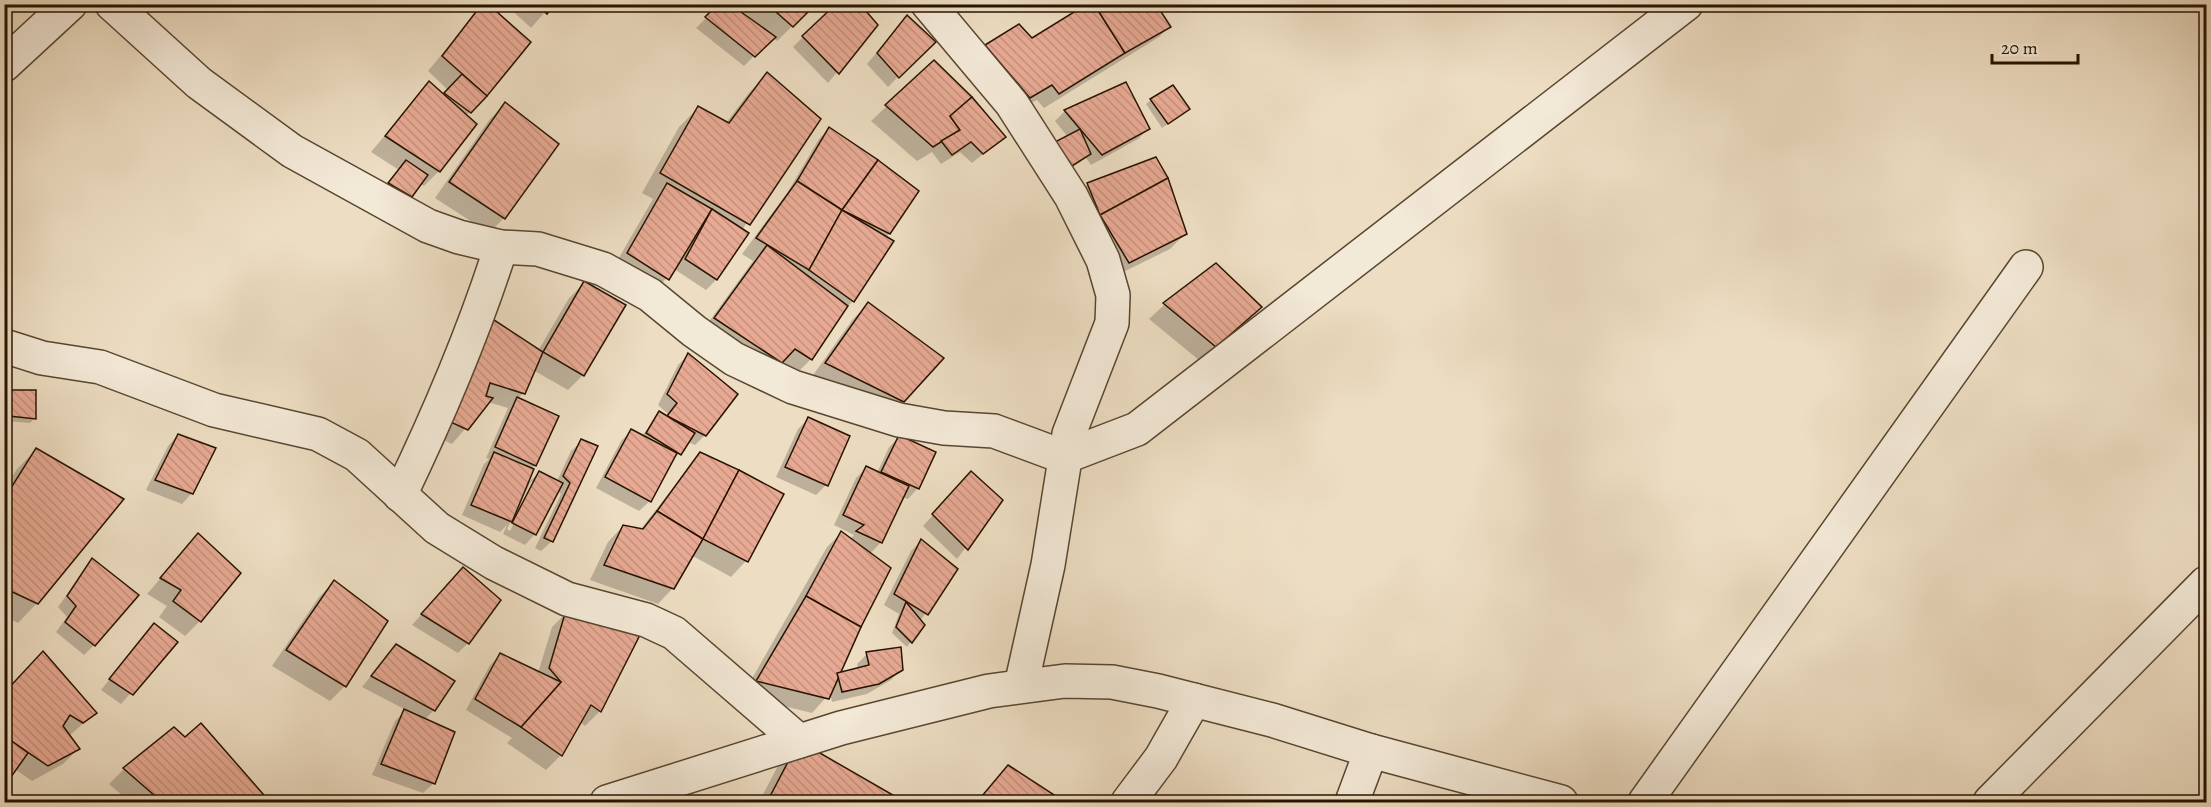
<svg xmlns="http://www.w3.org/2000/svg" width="2211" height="807" font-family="Alegreya,serif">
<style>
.shadow{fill:#0003;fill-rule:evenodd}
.building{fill:url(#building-back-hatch);stroke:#271300;stroke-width:1.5}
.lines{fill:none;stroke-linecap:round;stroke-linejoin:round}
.minor-casing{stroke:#584630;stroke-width:36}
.minor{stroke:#f3e9d7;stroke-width:33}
</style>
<defs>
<pattern id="building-back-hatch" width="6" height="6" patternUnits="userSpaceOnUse" patternTransform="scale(1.5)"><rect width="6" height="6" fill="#e7a993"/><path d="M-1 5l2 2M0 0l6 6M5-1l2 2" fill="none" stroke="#c6917d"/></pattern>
</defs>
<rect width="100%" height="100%" fill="#edddc2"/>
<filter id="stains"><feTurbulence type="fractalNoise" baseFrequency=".00333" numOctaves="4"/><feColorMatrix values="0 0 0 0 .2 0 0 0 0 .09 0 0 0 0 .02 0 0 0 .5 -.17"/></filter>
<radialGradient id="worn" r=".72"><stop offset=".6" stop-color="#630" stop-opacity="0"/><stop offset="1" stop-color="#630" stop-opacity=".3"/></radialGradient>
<!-- shadow -->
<g class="shadow">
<path d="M484,4L529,42L466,116L475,124L439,171L424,186L420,184L406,200L384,188L399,170L371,152L429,83L443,96L448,90L428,71Z"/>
<path d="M505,4H552L531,28Z"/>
<path d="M720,4L752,22L753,20L735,4H815L777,41L773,37L744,66L696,28Z"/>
<path d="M907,17L933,42L888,87L867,64Z"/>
<path d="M876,25L828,83L793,47L803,37Z"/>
<path d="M1019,26L1032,40L1169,27L1159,37L1044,108L1037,100L1014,112L971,62L986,47Z"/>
<path d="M934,62L1004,137L972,163L960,152L941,164L932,152L917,161L871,121Z"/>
<path d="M767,74L819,120L742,230L747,233L716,280L706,290L674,269L653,294L613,268L653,199L642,193L679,127L698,108L726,123L748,94Z"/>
<path d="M1125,84L1148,129L1138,139L1091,165L1086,158L1054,180L1068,137L1055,121L1065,111Z"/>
<path d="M1151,100L1188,109L1162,128L1146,104Z"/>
<path d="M505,104L504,218L489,233L435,198L490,119Z"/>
<path d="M829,129L889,233L853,301L842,312L811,359L796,374L700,334L753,261L742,254L787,193L819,139Z"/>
<path d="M1088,184L1185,234L1170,249L1113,277L1078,195Z"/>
<path d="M1216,265L1260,307L1200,361L1149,319L1164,305Z"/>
<path d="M584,283L583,375L568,390L533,370L523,393L518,399L535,465L531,469L526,485L539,472L557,481L571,451L582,441L596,447L552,541L541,551L535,548L561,494L557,490L535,534L525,545L503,534L507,525L500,532L462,515L484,464L489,459L486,458L508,408L488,402L452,444L430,434L479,337L494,322L538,351L569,298ZM531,482H534L510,531L507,529Z"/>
<path d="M868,304L903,401L888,417L811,378L853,319Z"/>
<path d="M688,355L705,435L695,445L688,442L670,464L650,501L639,511L596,488L621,441L631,431L642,436L660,413L665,417L668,414L658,405L678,365Z"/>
<path d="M8,391L35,418L30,423L5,421L4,394Z"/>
<path d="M808,419L826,485L816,495L776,477L798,429Z"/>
<path d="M178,435L192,493L182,504L146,490L168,446Z"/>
<path d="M899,437L918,488L908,499L902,497L881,542L870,554L889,568L839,674L858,669L857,664L867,654L901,669L891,680L867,694L832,702L830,693L812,713L742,696L827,547L841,533L850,539L854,535L834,525L856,478L866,468L877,473L889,447Z"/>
<path d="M36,450L37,603L18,623L4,616V489L17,469Z"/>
<path d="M700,454L782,495L746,561L731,577L691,555L673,588L658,604L590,580L608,542L623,526L640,530Z"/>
<path d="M961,484L1001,500L957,559L923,526Z"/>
<path d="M198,535L200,621L185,636L159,617L167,606L147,594Z"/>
<path d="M921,541L956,569L920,621L923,625L907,647L892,633L899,614L884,605L911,551Z"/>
<path d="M92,560L94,645L84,655L56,632L67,617L58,607Z"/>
<path d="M453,579L468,643L458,653L412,625Z"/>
<path d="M334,582L345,686L330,701L272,666L319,597Z"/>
<path d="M567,612L600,711L585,726L580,722L561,755L546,770L507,743L512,738L466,710L490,665L500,655L538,673L552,627Z"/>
<path d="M154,625L176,642L121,704L101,690Z"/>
<path d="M386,657L434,710L424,720L434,783L423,793L372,775L395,721L406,710L362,687Z"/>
<path d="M4,694L95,713L69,736L78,749L63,764L32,781L15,769L5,781Z"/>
<path d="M201,725L268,802H130L109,784L124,769L186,739Z"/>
<path d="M799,743L902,802H759L780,762Z"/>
<path d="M1008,767L1063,802H975Z"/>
</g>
<!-- building -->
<g class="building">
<path d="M482,4H488L531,42L487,96L442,56Z"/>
<path d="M536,4H554L547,14Z"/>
<path d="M718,4H730L776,37L755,57L705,17Z"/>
<path d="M767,4H816L793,27Z"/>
<path d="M836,4H860L878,25L839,74L802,36Z"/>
<path d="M1087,4H1094L1125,53L1059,94L1052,85L1030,98L985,45L1019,24L1032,38Z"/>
<path d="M1094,4H1156L1171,27L1125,53Z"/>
<path d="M907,15L936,42L899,78L877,53Z"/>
<path d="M934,60L972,97L950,116L960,130L933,147L885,105Z"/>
<path d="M767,72L821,119L750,225L660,173L698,106L729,123Z"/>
<path d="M462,74L487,96L471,113L444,93Z"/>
<path d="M429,81L477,124L440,172L385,136Z"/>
<path d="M1126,82L1150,129L1102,155L1064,110Z"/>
<path d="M1173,85L1190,109L1168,124L1150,99Z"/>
<path d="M972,97L1006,137L983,154L971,142L952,155L941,141L960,130L950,116Z"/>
<path d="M505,102L559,144L505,219L449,182Z"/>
<path d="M829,127L878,160L842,210L797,181Z"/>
<path d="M1080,129L1091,154L1064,171L1051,144Z"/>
<path d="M1156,157L1168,178L1100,215L1087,183Z"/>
<path d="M406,160L428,175L412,197L388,183Z"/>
<path d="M878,160L919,191L890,234L842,210Z"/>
<path d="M1168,178L1187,234L1129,263L1100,215Z"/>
<path d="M797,181L842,210L809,270L756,238Z"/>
<path d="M667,183L712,209L669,280L627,253Z"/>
<path d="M712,209L749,233L717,280L685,259Z"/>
<path d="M842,210L894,241L854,302L809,270Z"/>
<path d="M767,245L848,306L812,360L795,349L782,363L714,318Z"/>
<path d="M1216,263L1262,307L1216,347L1163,303Z"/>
<path d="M584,281L626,305L584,376L543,352Z"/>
<path d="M868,302L944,358L904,402L825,363Z"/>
<path d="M494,320L543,352L525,394L490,383L486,396L493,398L468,430L444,419Z"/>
<path d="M688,353L738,394L706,436L667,416L677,403L667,394Z"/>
<path d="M7,390H36V419L9,416Z"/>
<path d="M517,397L559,416L536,466L495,447Z"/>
<path d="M659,411L695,433L681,455L646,433Z"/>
<path d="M808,417L850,436L828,486L785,467Z"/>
<path d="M631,429L677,453L651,502L605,477Z"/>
<path d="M178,434L216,448L193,494L155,480Z"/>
<path d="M899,435L936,452L919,489L881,472Z"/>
<path d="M581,439L598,446L553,542L544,538L570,483L563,476Z"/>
<path d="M36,448L124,499L38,604L4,588V499Z"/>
<path d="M494,452L534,469L512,522L471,505Z"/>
<path d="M700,452L739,470L703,539L657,511Z"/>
<path d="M866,466L909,486L882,543L856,531L864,525L843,515Z"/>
<path d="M739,470L784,494L748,562L703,539Z"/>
<path d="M539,471L563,483L536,535L512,523Z"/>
<path d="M971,471L1003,500L968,550L932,514Z"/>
<path d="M657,511L703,539L674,589L604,565L623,525L643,529Z"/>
<path d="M841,531L891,568L861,627L806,596Z"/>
<path d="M198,533L241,573L201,622L173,601L181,590L160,578Z"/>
<path d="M921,539L958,569L928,615L894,594Z"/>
<path d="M92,558L139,595L95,646L65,622L76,606L67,596Z"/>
<path d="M463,567L501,600L469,644L421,614Z"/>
<path d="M334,580L388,621L346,687L286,650Z"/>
<path d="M806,596L861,627L829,699L756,681Z"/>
<path d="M906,602L925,625L912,643L896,627Z"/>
<path d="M566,610L641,633L601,712L591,705L562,756L521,727L561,682L549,668Z"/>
<path d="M154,623L178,642L133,695L109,679Z"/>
<path d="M396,644L455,681L435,711L371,676Z"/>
<path d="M901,647L903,670L879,684L842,692L837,673L869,665L866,652Z"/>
<path d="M43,651L97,713L83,723L70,715L63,726L80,749L48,766L4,736V693Z"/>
<path d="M500,653L561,682L521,727L475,699Z"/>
<path d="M404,709L455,732L435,784L381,764Z"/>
<path d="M201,723L270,802H162L123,768L174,727L185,737Z"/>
<path d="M9,739L28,753L11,777L4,772V746Z"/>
<path d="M799,741L905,802H767Z"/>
<path d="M1008,765L1065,802H977Z"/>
</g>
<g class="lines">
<!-- minor casing -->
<g class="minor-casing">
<g id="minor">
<path d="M112,4L199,83L292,151L428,226L459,237L501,247L538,249L603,269L650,295L694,331L734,359L793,387L899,420L944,428L994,431L1064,457L1137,429L1686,4"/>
<path d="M928,4L1012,104L1071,196L1103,260L1113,295L1112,323L1069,434L1048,565L1021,686"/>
<path d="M4,65L70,4"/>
<path d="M4,346L42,358L100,367L214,410L318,434L357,455L437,528L494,563L567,599L646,620L674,633L799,741"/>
<path d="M400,495C440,412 473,335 501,247"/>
<path d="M607,802L841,728L989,691L1065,681L1112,682L1158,691L1272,720L1371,751L1561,802"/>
<path d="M1128,802L1161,758L1194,700"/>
<path d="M1352,802L1371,751"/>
<path d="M1645,802L2026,267"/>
<path d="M1990,802L2206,583"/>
</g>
</g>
<!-- minor -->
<use href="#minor" class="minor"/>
</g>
<!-- margin -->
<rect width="2211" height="807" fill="none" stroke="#edddc2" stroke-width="24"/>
<rect x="6" y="6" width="2199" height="795" fill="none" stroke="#271300" stroke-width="3"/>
<rect x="12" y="12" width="2187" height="783" fill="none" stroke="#271300" stroke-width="1.5"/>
<!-- scale -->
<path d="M1992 54v9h86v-9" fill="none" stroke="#271300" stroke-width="3"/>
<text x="2001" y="54" font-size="18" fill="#271300" stroke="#f3e9d7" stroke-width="4.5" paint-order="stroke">20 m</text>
<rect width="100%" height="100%" filter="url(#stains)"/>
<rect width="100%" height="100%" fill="url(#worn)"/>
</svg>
